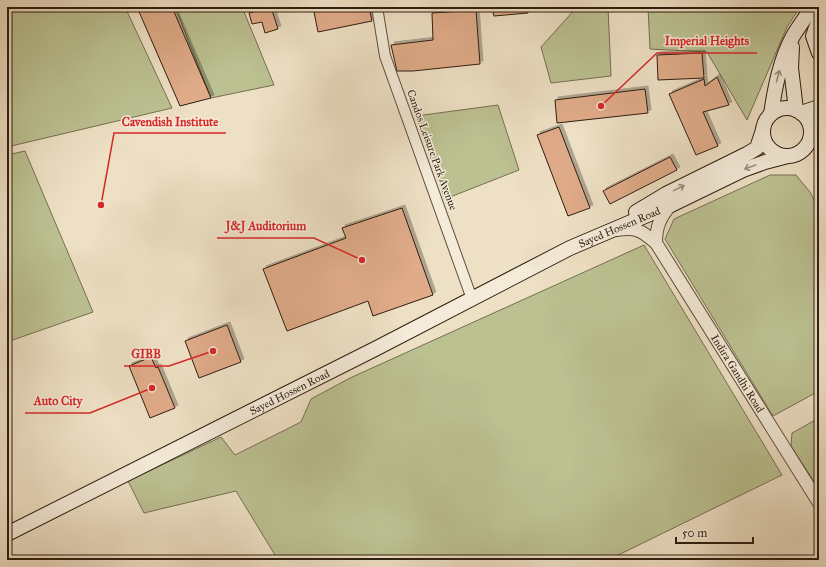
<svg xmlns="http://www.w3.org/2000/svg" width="826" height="567" font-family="'IM FELL Great Primer',serif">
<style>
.green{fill:#bcc192;stroke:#756f50}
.building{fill:#e0ab89;stroke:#2e1d0f;filter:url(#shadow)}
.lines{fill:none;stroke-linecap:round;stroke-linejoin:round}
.minor-casing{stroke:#5e4e3c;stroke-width:12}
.tertiary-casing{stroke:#5e4e3c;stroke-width:14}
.secondary-casing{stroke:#2e1d0f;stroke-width:16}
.minor{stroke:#f4ebd9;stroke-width:10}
.tertiary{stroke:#f4ebd9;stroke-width:12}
.secondary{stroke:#f4ebd9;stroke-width:14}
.oneway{stroke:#9b8e7e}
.labels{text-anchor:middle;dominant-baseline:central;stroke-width:3;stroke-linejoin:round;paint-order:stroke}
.street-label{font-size:11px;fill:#2e1d0f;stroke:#f4ebd9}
.leader{fill:none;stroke:#d62828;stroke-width:1.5}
.callout-dot{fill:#d62828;stroke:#f4ebd9;stroke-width:1.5}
.callout-label{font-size:12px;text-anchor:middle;font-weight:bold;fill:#d62828;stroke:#f4ebd9;stroke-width:3;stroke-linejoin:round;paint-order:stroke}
</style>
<defs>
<filter id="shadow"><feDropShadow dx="3" dy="-3" stdDeviation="0" flood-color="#0004"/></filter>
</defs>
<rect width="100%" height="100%" fill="#eee0c5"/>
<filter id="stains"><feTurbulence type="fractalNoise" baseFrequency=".005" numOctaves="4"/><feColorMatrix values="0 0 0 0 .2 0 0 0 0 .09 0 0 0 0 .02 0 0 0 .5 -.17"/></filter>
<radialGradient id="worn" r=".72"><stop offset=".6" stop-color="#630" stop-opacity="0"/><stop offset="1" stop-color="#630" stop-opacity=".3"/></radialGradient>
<!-- green -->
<g class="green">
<path d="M7,7H125L172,108L7,147Z"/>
<path d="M175,7H242L274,85L211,98Z"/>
<path d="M608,7L611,76L551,83L541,47L576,8Z"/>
<path d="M648,7H800L787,27L747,120L707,52L650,49Z"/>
<path d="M498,105L519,170L445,199L416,116Z"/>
<path d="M25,151L93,312L7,342V155Z"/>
<path d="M770,175H796L810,192L819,209V391L773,416L665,239L674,219Z"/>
<path d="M644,245L782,475L608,560H278L236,491L144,513L128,481L221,437L235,455L301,422L311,399L350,378Z"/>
<path d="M819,418V489L791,446L792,433Z"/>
</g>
<!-- building -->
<g class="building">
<path d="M137,7H172L211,98L180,106Z"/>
<path d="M271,7L278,29L265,33L262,22L252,24L249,13Z"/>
<path d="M313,7H369L372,21L318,32Z"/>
<path d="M492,7H527L528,13L494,16Z"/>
<path d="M476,10L480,64L413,71H397L391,45L433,40L432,13Z"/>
<path d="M702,53L704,78L658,80L657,55Z"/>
<path d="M717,77L729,105L703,112L718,146L696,155L669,94L704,79L705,86Z"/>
<path d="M645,89L648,113L557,123L555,100Z"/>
<path d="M559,127L590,208L568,216L537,135Z"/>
<path d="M670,157L677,170L610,204L603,191Z"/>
<path d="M402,208L433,295L373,316L368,301L287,331L263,269L346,238L342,228Z"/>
<path d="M227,325L241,362L199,378L185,341Z"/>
<path d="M151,357L156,368L158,367L175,408L150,418L129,366Z"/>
</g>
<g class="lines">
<!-- minor casing -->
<g class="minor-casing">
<path id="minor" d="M377,7L385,56L472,299"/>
</g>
<!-- tertiary casing -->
<g class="tertiary-casing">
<g id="tertiary">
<path id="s1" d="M617,230C637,227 642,231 656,243L819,503"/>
<path d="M656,243C656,227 660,217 671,205"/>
</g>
</g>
<!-- secondary casing -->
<g class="secondary-casing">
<g id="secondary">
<path d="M819,19L813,36L819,53"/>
<path d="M792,47L791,68L796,110"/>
<circle cx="787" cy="132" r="24"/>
<path d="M801,113L819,107"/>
<path d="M771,114C775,87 780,60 793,36C799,26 806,17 812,7"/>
<path d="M636,212L666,194L747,154L757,148L763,130"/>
<path id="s2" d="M7,534L375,349L570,248L671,205L743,170L765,162L788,156"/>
</g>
</g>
<!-- minor -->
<use href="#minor" class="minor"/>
<!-- tertiary -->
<use href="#tertiary" class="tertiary"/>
<!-- secondary -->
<use href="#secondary" class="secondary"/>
</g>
<!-- one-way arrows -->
<defs><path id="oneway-shaft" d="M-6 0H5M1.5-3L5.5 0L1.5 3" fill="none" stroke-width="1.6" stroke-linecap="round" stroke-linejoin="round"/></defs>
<g class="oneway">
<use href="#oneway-shaft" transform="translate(778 76) rotate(-76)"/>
<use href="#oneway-shaft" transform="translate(750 167) rotate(160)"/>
<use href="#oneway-shaft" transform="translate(679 188) rotate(-26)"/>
</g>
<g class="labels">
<!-- street labels -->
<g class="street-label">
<text transform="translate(432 150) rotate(70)">Candos Leisure Park Avenue</text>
<text stroke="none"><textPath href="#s2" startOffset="685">Sayed Hossen Road</textPath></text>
<text stroke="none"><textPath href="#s1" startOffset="197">Indira Gandhi Road</textPath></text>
<text stroke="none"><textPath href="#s2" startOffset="316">Sayed Hossen Road</textPath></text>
</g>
</g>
<!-- callouts -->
<path class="leader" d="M601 106L657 53H757M101 205L114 133H226M362 260L314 238H217M213 351L169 366H124M152 388L90 413H25"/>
<g class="callout-dot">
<circle cx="601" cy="106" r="4"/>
<circle cx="101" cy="205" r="4"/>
<circle cx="362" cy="260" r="4"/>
<circle cx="213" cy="351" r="4"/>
<circle cx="152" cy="388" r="4"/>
</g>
<g class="callout-label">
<text x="707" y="45">Imperial Heights</text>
<text x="170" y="126">Cavendish Institute</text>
<text x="266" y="230">J&amp;J Auditorium</text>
<text x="146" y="358">GIBB</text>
<text x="58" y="405">Auto City</text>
</g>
<!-- margin -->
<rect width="826" height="567" fill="none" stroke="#eee0c5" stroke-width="24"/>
<rect x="8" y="8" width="810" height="551" fill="none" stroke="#2e1d0f" stroke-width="2"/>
<rect x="12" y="12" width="802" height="543" fill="none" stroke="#2e1d0f"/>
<!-- scale -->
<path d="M676 537v6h77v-6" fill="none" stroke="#2e1d0f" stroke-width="2"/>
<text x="682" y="537" font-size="12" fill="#2e1d0f" stroke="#f4ebd9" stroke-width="3" paint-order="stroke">50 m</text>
<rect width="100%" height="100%" filter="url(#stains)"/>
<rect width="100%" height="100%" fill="url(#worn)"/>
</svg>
